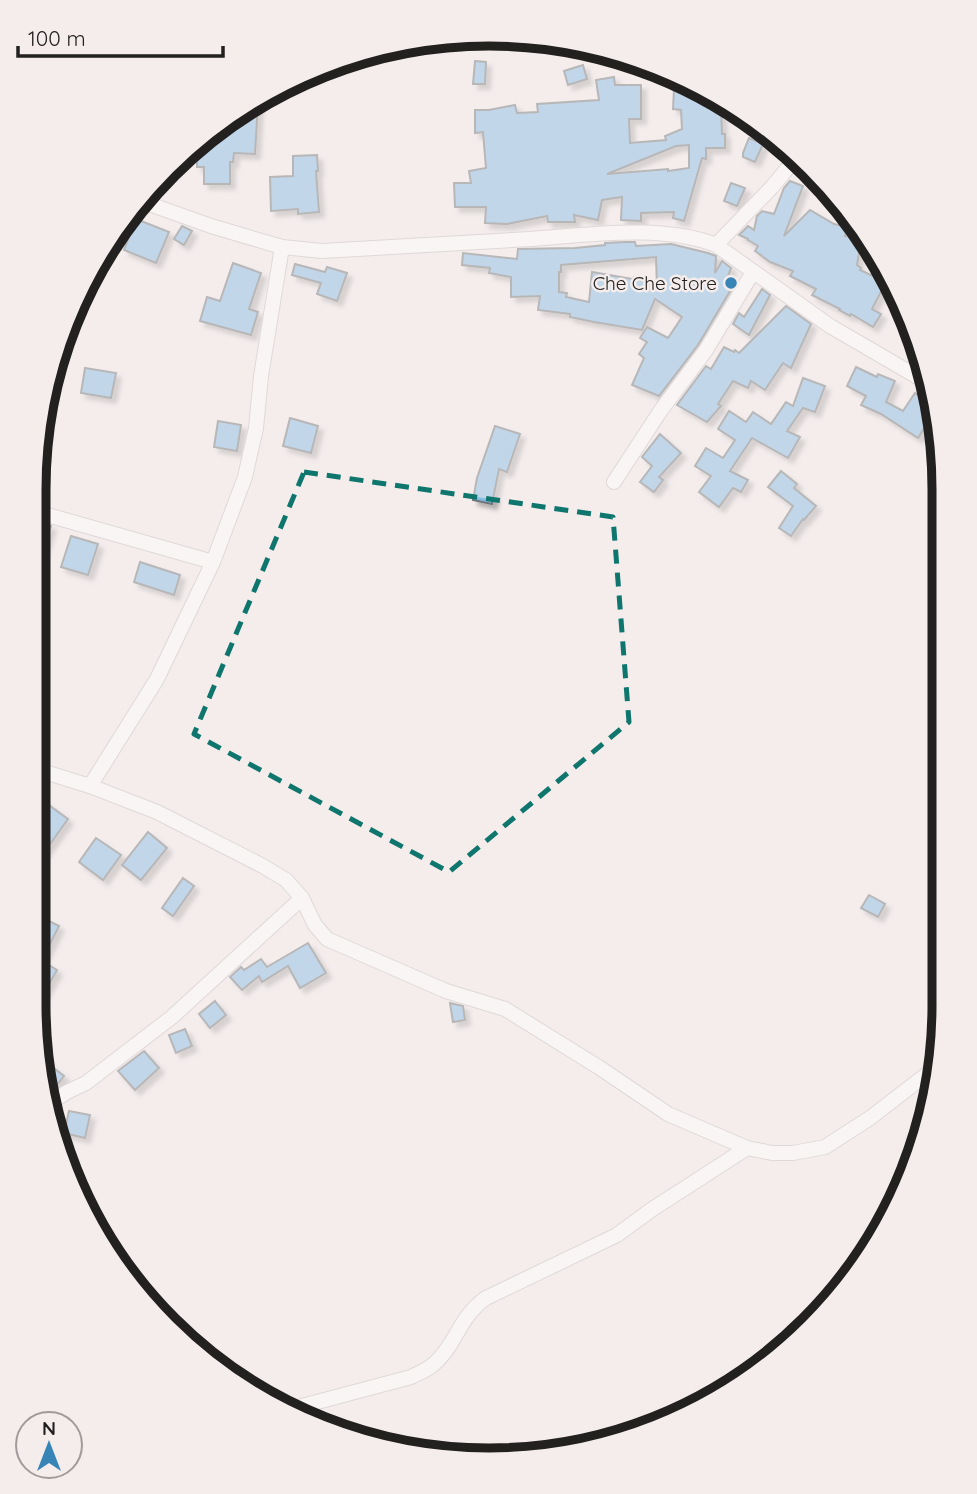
<svg xmlns="http://www.w3.org/2000/svg" width="977" height="1494" font-family="Quicksand,sans-serif">
<style>
.building{fill:#84bbe4;stroke:#707578;stroke-width:2;fill-rule:evenodd;filter:url(#shadow)}
.lines{fill:none;stroke-linecap:round;stroke-linejoin:round}
.minor-casing{stroke:#c7c0c0;stroke-width:16}
.minor{stroke:#fff;stroke-width:14}
.marked{fill:none;stroke:#0f766e;stroke-width:5;stroke-dasharray:14 9;stroke-linejoin:round}
.poi-dot{fill:#3784b6;stroke:#f4edec;stroke-width:2.5}
.labels{text-anchor:middle;dominant-baseline:central;stroke-width:5;stroke-linejoin:round;paint-order:stroke}
.poi-label{font-size:19px;fill:#232020;stroke:#f4edec;text-anchor:end}
.rim{fill:none;stroke:#232020;stroke-width:9}
</style>
<defs>
<filter id="shadow"><feDropShadow dx="5" dy="5" stdDeviation="2" flood-color="#0004"/></filter>
</defs>
<rect width="100%" height="100%" fill="#f4edec"/>
<!-- building -->
<g class="building">
<path d="M475,61L486,62L485,84H473Z"/>
<path d="M583,65L587,79L568,85L564,71Z"/>
<path d="M614,77L615,85H641V119H629L630,143L666,140L665,136L682,129L681,110L673,109L674,88L691,90L721,107L722,134H725V148H706V159L702,158L684,221L673,218L674,212L641,213V221L621,220L622,197L602,200L598,220L574,215L575,222H548L547,216L507,224L485,223L486,207H455L454,183H471L469,171L486,168L483,132L475,133V110H489L515,105L517,113L538,112L537,104L599,100L596,80ZM689,145V168L668,171V169L607,174L676,146Z"/>
<path d="M258,103L255,154L234,153L233,162H230V184H204V167H197V149Z"/>
<path d="M749,138L763,144L755,162L743,157V153Z"/>
<path d="M317,155L318,171H316L319,212L298,214V209L271,211L270,177L293,176V156Z"/>
<path d="M790,181L803,186L784,236L810,210L834,224L848,227L845,236L859,238L861,241L857,265L861,268L860,270L886,282L872,309L881,314L873,327L851,314L850,316L839,310L840,309L812,295L816,289L790,276L793,271L770,262L755,251L758,246L748,240V239L739,235L748,226L754,230L757,216L762,211L774,214L784,188Z"/>
<path d="M731,183L745,188L737,206L724,201Z"/>
<path d="M136,219L169,232L156,263L124,250Z"/>
<path d="M182,226L192,231L184,245L174,239Z"/>
<path d="M625,242H635L636,246L671,244L708,253L716,256L715,273L722,261L731,268L728,276L736,281L698,345L659,396L632,385L644,358L639,354L647,342L640,338L647,327L668,338L682,317L655,299L642,330L594,322L570,317V314L538,310L540,296L511,297V277L489,273L490,268L462,265L463,253L517,259L518,249L575,248L605,245V243ZM656,257L657,288L634,277L632,279L592,272L589,302L566,297L567,293L559,292V272H561V265Z"/>
<path d="M233,263L261,273L249,309L258,312L251,335L200,321L207,297L220,301Z"/>
<path d="M295,264L325,272L327,267L347,273L337,301L317,294L321,283L292,275Z"/>
<path d="M762,289L770,295L749,335L733,324L739,313L744,317Z"/>
<path d="M786,306L811,324L791,368L783,363L765,390L751,381L748,388L733,381L718,404L721,406L707,422L677,405L706,366L711,369L724,347L734,352L735,350L739,353Z"/>
<path d="M856,367L877,377L878,374L895,381L886,402L903,411L915,393L927,402L931,417L918,438L881,414L861,405L866,396L847,386Z"/>
<path d="M85,368L116,373L111,398L81,393Z"/>
<path d="M803,378L825,386L815,412L803,408L787,431L800,437L788,458L752,438L730,471L748,480L741,492L733,488L719,507L699,492L711,476L695,466L706,448L723,458L735,440L718,429L729,411L746,422L753,412L771,424L786,402L793,406Z"/>
<path d="M290,418L318,426L311,453L283,446Z"/>
<path d="M218,421L241,425L237,451L214,447Z"/>
<path d="M495,426L520,434L507,472L499,469L492,504L473,500L477,478Z"/>
<path d="M660,434L681,453L659,477L663,480L654,492L640,482L652,466L642,457Z"/>
<path d="M781,471L797,484L794,488L816,506L804,520L803,519L791,536L779,528L793,506L768,487Z"/>
<path d="M37,522L51,526L38,564H36Z"/>
<path d="M71,536L98,544L88,575L61,567Z"/>
<path d="M140,562L180,575L174,595L134,582Z"/>
<path d="M35,795L68,819L43,854L34,848Z"/>
<path d="M148,832L167,848L141,880L122,865Z"/>
<path d="M96,838L121,855L103,880L79,862Z"/>
<path d="M183,878L194,886L173,916L162,908Z"/>
<path d="M869,895L885,904L878,917L861,908Z"/>
<path d="M37,915L59,926L42,960L34,956V922Z"/>
<path d="M308,943L326,973L300,988L288,966L262,982L259,976L242,990L230,977L241,967L244,970L261,959L267,967Z"/>
<path d="M39,959L57,970L43,995L33,990V969Z"/>
<path d="M215,1001L226,1015L210,1028L199,1014Z"/>
<path d="M450,1003L463,1006L465,1020L453,1022Z"/>
<path d="M185,1029L192,1046L176,1053L169,1035Z"/>
<path d="M144,1051L159,1068L135,1090L118,1071Z"/>
<path d="M42,1059L64,1076L53,1090L46,1085Z"/>
<path d="M69,1111L90,1115L85,1138L64,1133Z"/>
</g>
<g class="lines">
<!-- minor casing -->
<g class="minor-casing">
<g id="minor">
<path d="M138,200L211,226L282,247L322,251C391,247 461,243 530,239C588,235 662,224 716,245L830,326L921,379"/>
<path d="M716,245L772,187L797,157"/>
<path d="M614,482L661,410L706,350L753,272"/>
<path d="M37,512L213,562"/>
<path d="M35,769L90,786L157,679L213,562L245,477L256,428L261,376L282,247"/>
<path d="M90,786L157,812L261,865L286,880L302,898L315,925L327,939L446,991L505,1009L600,1068L668,1114L747,1148L772,1153H793L825,1147L870,1118L940,1064"/>
<path d="M49,1104L67,1092L86,1083L172,1017L302,898"/>
<path d="M287,1410L411,1377C419,1373 428,1370 435,1363C457,1343 459,1317 486,1298L617,1235L651,1210L747,1148"/>
</g>
</g>
<!-- minor -->
<use href="#minor" class="minor"/>
</g>
<!-- marked area -->
<path d="M0 0H977V1494H0ZM304,472L613,517L629,722L449,872L194,734Z" fill="#f4edec" fill-opacity=".55" fill-rule="evenodd"/>
<path class="marked" d="M304,472L613,517L629,722L449,872L194,734Z"/>
<!-- markers -->
<circle class="poi-dot" cx="731" cy="283" r="7"/>
<g class="labels">
<!-- poi labels -->
<g class="poi-label">
<text x="717" y="283">Che Che Store</text>
</g>
</g>
<!-- crop -->
<path d="M0 0H977V1494H0ZM489 46H489A443 443 0 0 1 932 489V1005A443 443 0 0 1 489 1448H489A443 443 0 0 1 46 1005V489A443 443 0 0 1 489 46Z" fill="#f4edec" fill-rule="evenodd"/>
<path class="rim" d="M489 46H489A443 443 0 0 1 932 489V1005A443 443 0 0 1 489 1448H489A443 443 0 0 1 46 1005V489A443 443 0 0 1 489 46Z"/>
<!-- north arrow -->
<g transform="translate(49 1445)"><circle r="33" fill="#f4edec" stroke="#a09b9a" stroke-width="2"/>
<path d="M0-5L12 26L0 18L-12 26Z" fill="#3784b6"/>
<text y="-10" font-size="19" font-weight="bold" text-anchor="middle" fill="#232020">N</text>
</g>
<!-- scale -->
<path d="M18 46v10h205v-10" fill="none" stroke="#232020" stroke-width="3.5"/>
<text x="28" y="46" font-size="21" fill="#232020" stroke="#f4edec" stroke-width="5" paint-order="stroke">100 m</text>
</svg>
